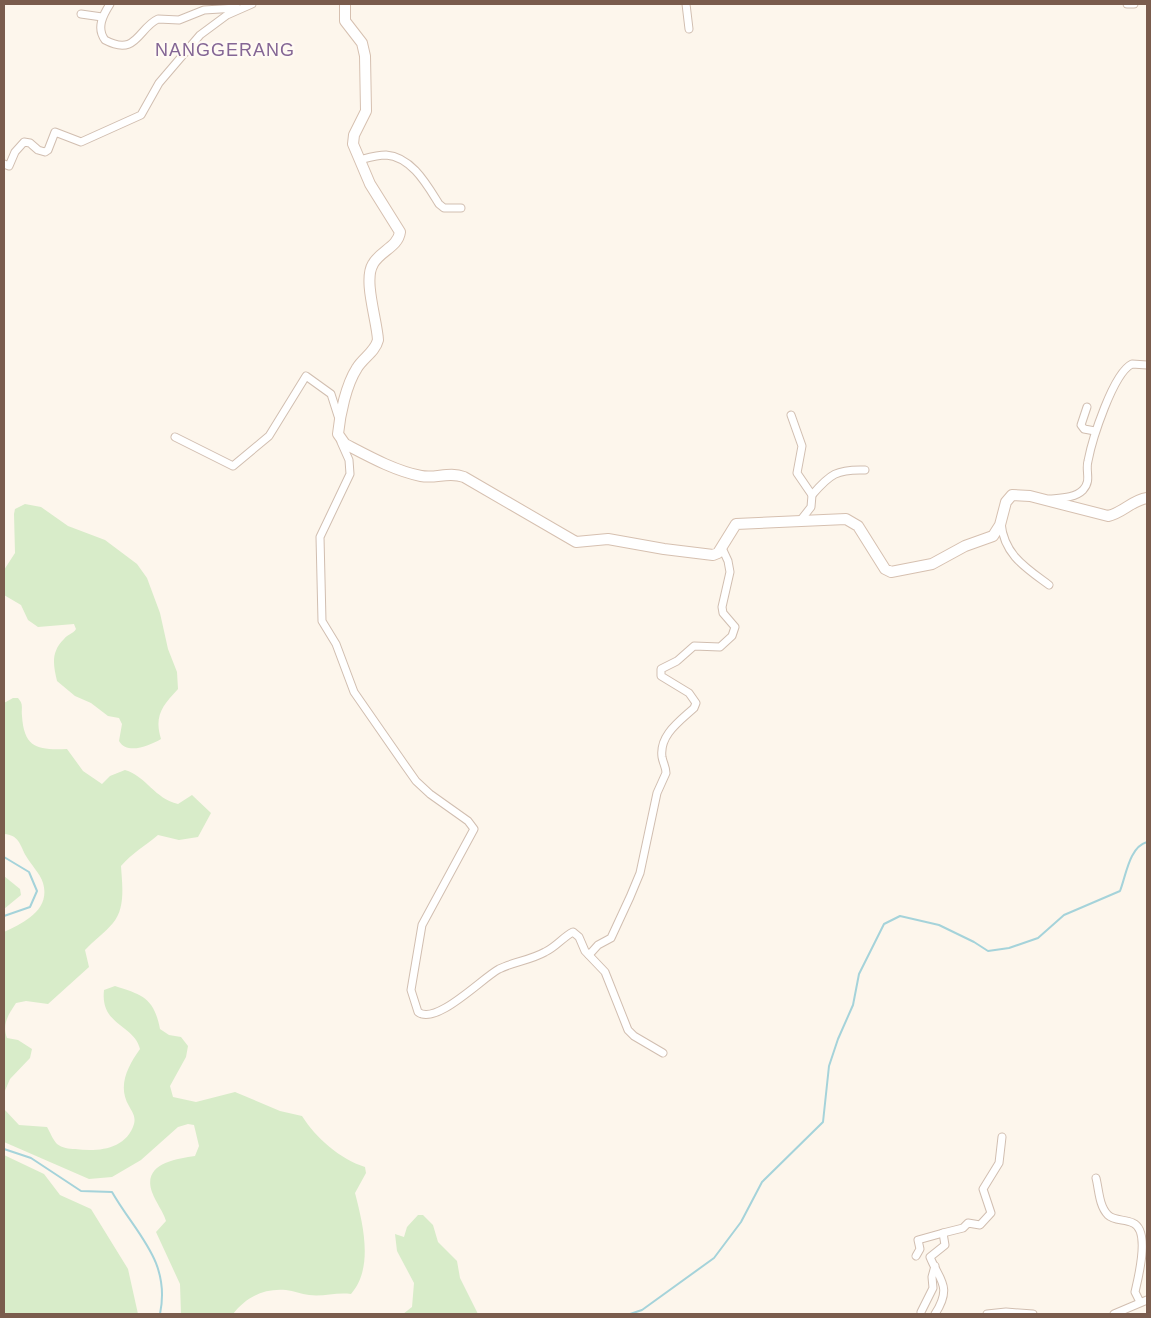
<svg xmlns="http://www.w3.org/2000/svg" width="1151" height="1318" font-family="Helvetica,sans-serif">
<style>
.green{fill:#d8ecc9}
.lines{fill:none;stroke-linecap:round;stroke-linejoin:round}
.stream{stroke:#a5d3da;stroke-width:2}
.street-casing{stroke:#d1beb0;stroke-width:9}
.secondary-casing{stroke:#d6c0b0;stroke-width:12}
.street{stroke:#fff;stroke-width:7}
.secondary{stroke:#fff;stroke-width:10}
.labels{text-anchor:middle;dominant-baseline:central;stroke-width:4.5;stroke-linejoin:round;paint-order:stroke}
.quarter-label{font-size:18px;letter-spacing:1px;fill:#846695;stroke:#fffaf3}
</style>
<rect width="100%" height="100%" fill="#fdf6ec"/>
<!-- green -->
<g class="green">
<path d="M25,504L41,507L68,526L105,540L137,564L147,578L160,613L168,649L177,672L178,689C162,706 154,716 161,739C149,746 127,755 119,741L122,724L119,718L108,716L91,703L75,696L57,681C53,664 51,652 64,639C68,634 73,634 76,629L74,624L38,627L28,620L21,605L4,595V570L15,553L14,514L15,509Z"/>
<path d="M13,698H18C24,705 21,707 22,716C24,749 39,750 67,749L83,771L102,784L110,776L125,770C146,776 155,799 178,804L192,795L211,813L198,837L179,840L158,835C145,846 132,853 121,866C122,883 126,908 113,923C105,933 94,940 85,950L89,967L48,1004L26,1001L16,1003C8,1015 2,1024 7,1038L18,1040L32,1049L30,1058L10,1079L4,1093V932C23,923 51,910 43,883C40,873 31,865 26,856C20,845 19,835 4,834V703Z"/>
<path d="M4,876L20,889L21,895L4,909Z"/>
<path d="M115,986C143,995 154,998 160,1029L169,1035L181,1037L188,1046L186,1057L170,1086L173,1097L196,1102L235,1092L280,1111L302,1116C316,1138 340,1159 365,1167L366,1173L355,1193C363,1224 374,1268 351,1294C336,1292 323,1297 309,1295C301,1294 294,1291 286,1290C264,1288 246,1297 233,1314H181L180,1284L156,1232L166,1221C163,1211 156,1203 152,1192C142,1164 175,1159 195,1156L199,1146L194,1125L188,1124L178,1127L141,1160L112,1177L89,1179L4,1142V1109L19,1125L47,1127C50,1132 53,1140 57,1144C62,1148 69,1149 75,1149C97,1152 126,1150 134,1124C136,1116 132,1112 129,1106C117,1086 128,1066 140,1049C134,1024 100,1026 104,990Z"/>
<path d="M4,1155L44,1174L60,1195L91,1209L128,1269L138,1314H4Z"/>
<path d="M418,1215H423L433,1225L438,1242L457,1261L460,1278L478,1314H403L412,1307L414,1283L397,1251L395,1234L404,1237L407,1227Z"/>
</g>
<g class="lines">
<!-- stream -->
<g class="stream">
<path d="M4,857L29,872L37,891L30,907L4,916"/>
<path d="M4,1149L31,1158L81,1191L112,1192C136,1234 171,1261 160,1314"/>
<path d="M630,1314L642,1310L714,1258L741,1222L762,1182L823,1122L829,1066L838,1039L853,1005L859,974L884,924L900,916L939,925L974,942L988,951L1009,948L1038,938L1064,915L1120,891C1126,876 1129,847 1147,842"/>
</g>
<!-- street casing -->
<g class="street-casing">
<g id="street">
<path d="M110,4C103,15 96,28 105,40C137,57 138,28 158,19L179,20L204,10L237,8"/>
<path d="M686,4L689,29"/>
<path d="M1127,4H1134"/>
<path d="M81,14L102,17"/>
<path d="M359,160C367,158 377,155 386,155C412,157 427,185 439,204L444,208H461"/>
<path d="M4,164L9,166L15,152L24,142L30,143L38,150L45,152L48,150L55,132L81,142L141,115L159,83L200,35L227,15L252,4"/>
<path d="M1087,407L1081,425L1084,429L1095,431"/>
<path d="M791,415L802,446L797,473L812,495L811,507L800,521"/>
<path d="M175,437L233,466L269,436L306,376L331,394L338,416"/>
<path d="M341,442L349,460L350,474L320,537L322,621L336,644L354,692L404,764L416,781L430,794L468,821L474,829L422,925L411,990L418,1012C436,1026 482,978 499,969C513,962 531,960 545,952C556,947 563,937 573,932L579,937L585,951L605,972L628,1030L634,1036L663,1053"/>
<path d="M812,495C830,474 837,469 865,470"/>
<path d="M1050,499C1061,498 1075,498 1083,490C1092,480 1085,472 1088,461C1092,440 1113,373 1132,364L1147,365"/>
<path d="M1001,523C1004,555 1026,568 1049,585"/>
<path d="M589,955L598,945L611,938L630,897L640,873L657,793L666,773C666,767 663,763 662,757C659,735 680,721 694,708L696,703L689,693L661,676V669L677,661L694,646L720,647L732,636L735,627L723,613L722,607L730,572L728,561L722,548"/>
<path d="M1096,1178C1099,1190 1099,1206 1108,1215C1114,1221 1125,1219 1133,1223C1151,1231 1138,1278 1135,1292L1140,1302"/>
<path d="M916,1256L920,1249L918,1240L943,1233"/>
<path d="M921,1312L933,1288L932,1277L935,1266"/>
<path d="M935,1314C953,1286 939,1280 930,1257L945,1245L943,1233L963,1228L968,1223L980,1225L991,1213L983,1189L999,1163L1002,1137"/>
<path d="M987,1314L1006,1312L1033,1314"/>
<path d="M1114,1314L1147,1300"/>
</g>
</g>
<!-- secondary casing -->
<g class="secondary-casing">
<path id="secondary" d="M345,4V21L362,43L365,56L366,111L354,135L353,144L370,184L400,232C398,247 380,251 373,264C363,280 377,320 378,340C375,352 363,358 357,368C346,385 340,414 338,434L345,444C368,456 395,471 421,476C436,479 449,471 464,477L576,542L608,539L664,549L713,555L718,553L736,524L846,519L858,526L885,569L891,572L932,564L965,546L993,536L1000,525L1006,502L1012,495L1030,496L1108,516C1123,513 1132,500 1147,498"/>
</g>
<!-- street -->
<use href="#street" class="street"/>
<!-- secondary -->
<use href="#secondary" class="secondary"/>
</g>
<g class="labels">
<!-- quarter labels -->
<g class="quarter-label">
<text x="225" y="50">NANGGERANG</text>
</g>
</g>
<!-- border -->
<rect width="1151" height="1318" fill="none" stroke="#7a5c4d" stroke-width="10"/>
</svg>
